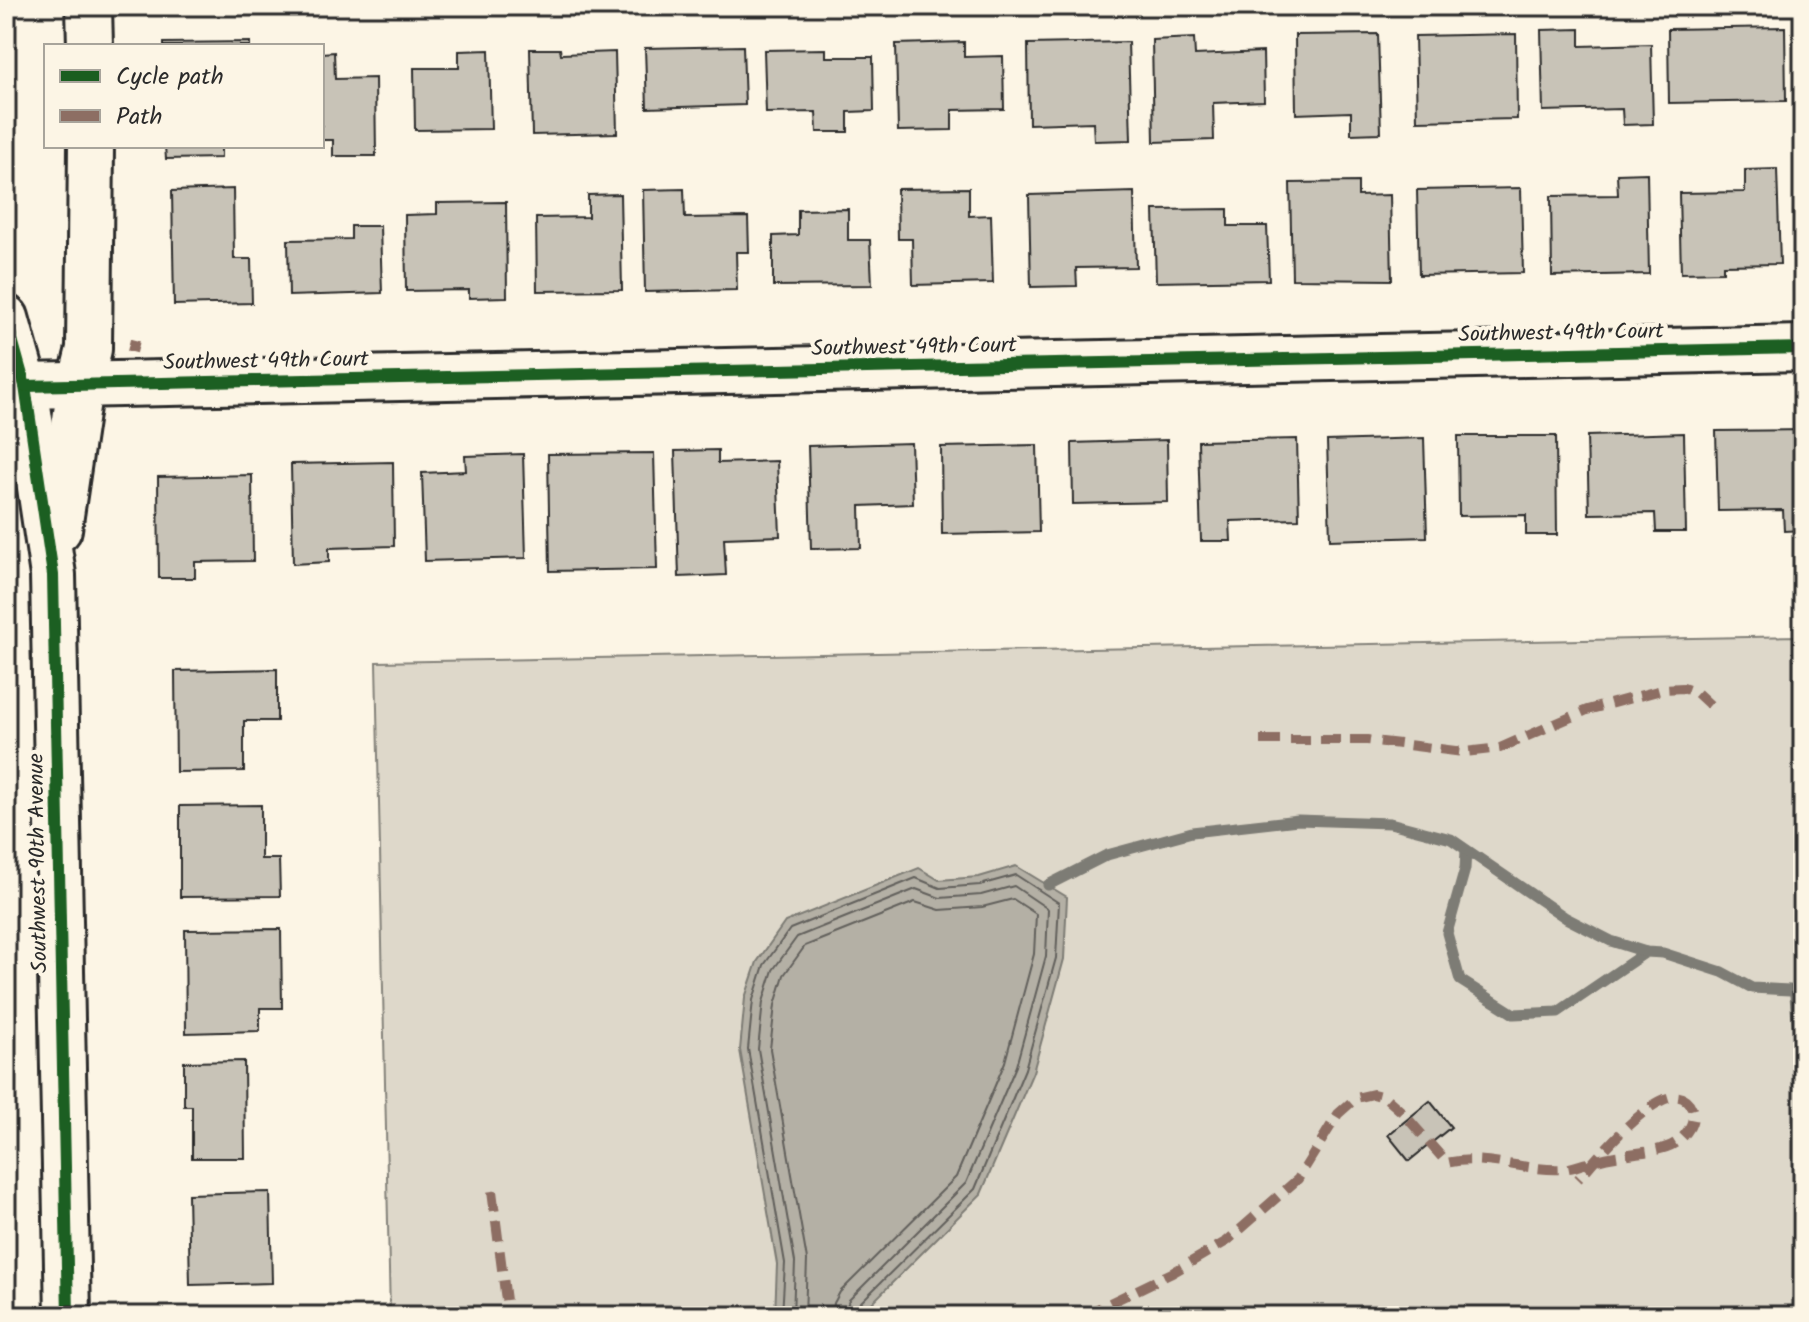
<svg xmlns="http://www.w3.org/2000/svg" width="1809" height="1322" font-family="Kalam,sans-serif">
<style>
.green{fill:#ded8ca;stroke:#84827a;stroke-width:2}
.water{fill:#b4b0a5;stroke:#7d7b74;stroke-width:2}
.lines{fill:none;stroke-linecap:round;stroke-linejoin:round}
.shore{stroke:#62605c;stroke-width:2}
.stream{stroke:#7d7b74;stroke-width:11}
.building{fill:#c8c3b7;stroke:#2b2b2b;stroke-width:2}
.minor-casing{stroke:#2b2b2b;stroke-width:50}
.minor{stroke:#fcf5e5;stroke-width:44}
.quiet{stroke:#8d6e63;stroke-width:10;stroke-dasharray:20 10;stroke-linecap:butt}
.cycleway-casing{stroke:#fcf5e5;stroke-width:17}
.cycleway{stroke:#1b5e20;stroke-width:12}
.labels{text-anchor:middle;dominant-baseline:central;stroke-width:8;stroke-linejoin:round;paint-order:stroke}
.street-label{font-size:22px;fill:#2b2b2b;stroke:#fcf5e5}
</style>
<rect width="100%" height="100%" fill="#fcf5e5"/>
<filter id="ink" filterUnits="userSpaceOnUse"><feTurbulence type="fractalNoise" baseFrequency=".0125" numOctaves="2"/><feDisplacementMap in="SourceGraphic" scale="16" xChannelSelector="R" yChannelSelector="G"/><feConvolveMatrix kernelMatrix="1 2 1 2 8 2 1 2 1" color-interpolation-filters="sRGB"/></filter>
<g filter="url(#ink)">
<!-- green -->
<path class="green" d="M1803,636V1316H390L376,662Z"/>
<!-- water -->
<g class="water">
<path d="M1016,866L1067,897L1064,959L1033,1072L981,1194L862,1313L855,1316H775L777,1264L740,1050L745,998L757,962L785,922L919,868L939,880L979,877Z"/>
<path d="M1803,984V1065L1796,1061L1790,990Z"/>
</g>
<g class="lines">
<!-- shore -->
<g class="shore">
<path d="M782,1316L785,1263L748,1049L753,1000L764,965L790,929L916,878L940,888L980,885L1016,875L1059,903L1056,958L1025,1069L975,1189L856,1307L854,1316"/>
<path d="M793,1316L795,1262L758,1049L763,1002L773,970L797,937L916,889L940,898L981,895L1014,886L1048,909L1046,956L1016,1066L966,1183L849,1300L844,1316"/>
<path d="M805,1316L807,1260L770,1049L775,1005L784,975L805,946L915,902L940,910L982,907L1013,899L1036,914L1034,954L1005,1062L956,1177L840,1292L834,1303L832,1316"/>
</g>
<!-- stream -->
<g class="stream">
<path d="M1466,850L1465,869L1447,933L1460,980L1514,1014L1558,1012L1646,952"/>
<path d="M1048,885L1107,855L1192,832L1298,820L1390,823L1451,839L1566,918L1611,941L1646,952L1663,953L1722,972L1752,988L1790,990"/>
</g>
</g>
<!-- building -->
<g class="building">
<path d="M1785,27L1786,101L1669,103L1668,29Z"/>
<path d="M1580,29V46L1651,44L1653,124L1623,125L1622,109L1543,111L1541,30Z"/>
<path d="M1378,34L1381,133L1351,134V112L1296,114L1295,35Z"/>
<path d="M1516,34L1517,119L1417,121L1415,36Z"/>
<path d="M1194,38L1195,55L1263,52L1264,101L1213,103L1214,140L1154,142L1152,40Z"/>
<path d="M250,42V46H164V43Z"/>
<path d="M964,42V57L1003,56L1004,109L952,110V130L898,131L896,44Z"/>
<path d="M1128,42L1131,140L1094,141L1093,122L1029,124L1028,44Z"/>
<path d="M743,46L745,105L647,108L645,48Z"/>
<path d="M530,49H560L561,54L615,52L617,133L532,135Z"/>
<path d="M826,49V57H873L874,111L848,112V132H817L816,112L766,113L764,50Z"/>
<path d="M489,50L491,129L415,130L414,68H459V51Z"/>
<path d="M334,52L335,79L375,78L376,156H333V140H322V53Z"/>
<path d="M165,146H221V158L166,159Z"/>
<path d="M1777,169L1780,264L1723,265V272L1681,273L1679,193L1745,192V170Z"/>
<path d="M1647,173L1649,274L1552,276L1551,196L1618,195L1617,174Z"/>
<path d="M1358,182V196L1390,195L1392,280L1292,279L1290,183Z"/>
<path d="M969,188V216L991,215L993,283L913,285L912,239H898L897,189Z"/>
<path d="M1521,188L1523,273L1419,275L1417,190Z"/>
<path d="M233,189L234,259H251L252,303L174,305L172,191Z"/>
<path d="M684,189L685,218L748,217L749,252H736L737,290L645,292L643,190Z"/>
<path d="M1134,192L1136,267L1076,268L1077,286L1031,287L1029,195Z"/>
<path d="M620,194L622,290L537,291L536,218L588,217V195Z"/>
<path d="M506,202L507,297L469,298V290L406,291L405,215L437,214V203Z"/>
<path d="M848,209V240H870L872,285L773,286V236L798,235V210Z"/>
<path d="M1228,209V226H1267L1269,280L1156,282L1154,210Z"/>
<path d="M351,226H380L382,293L289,296L288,240L351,239Z"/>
<path d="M1803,430V530L1784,531L1783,510L1718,511L1716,431Z"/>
<path d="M1684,433L1686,532H1656L1655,513L1589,514L1587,436Z"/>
<path d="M1458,436H1556L1557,535H1526V515L1459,516Z"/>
<path d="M1424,438L1427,537L1330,540L1327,441Z"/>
<path d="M1297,439L1299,519L1230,521L1231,541H1201L1198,441Z"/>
<path d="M1167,440L1168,502L1073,504L1072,443Z"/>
<path d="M911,443L913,504L860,506L861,548L811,549L808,446Z"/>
<path d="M1037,445L1039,532L942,534L941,447Z"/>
<path d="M718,450V463L777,461L780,536L724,538L726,575L679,577L675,451Z"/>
<path d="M654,453L657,569L550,571L548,454Z"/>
<path d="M523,454L526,558L425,561L422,473L466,471L465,456Z"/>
<path d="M393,462L394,546L329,548V562L293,564L291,464Z"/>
<path d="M252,475L253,561L195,562V578H159L158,477Z"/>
<path d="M277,669V721H244V771L176,772L175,671Z"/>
<path d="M261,805V859H279L280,896L180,897V806Z"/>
<path d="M281,929L282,1008H260V1031L186,1033L185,930Z"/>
<path d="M244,1061L245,1158H192V1106H184V1062Z"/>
<path d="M1430,1101L1451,1127L1409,1161L1388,1135Z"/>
<path d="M270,1192L272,1283L190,1285L188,1194Z"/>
<path d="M293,1312V1316H187V1313Z"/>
</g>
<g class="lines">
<!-- minor casing -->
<g class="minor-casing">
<g id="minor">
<path d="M89,6L90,46"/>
<path d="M6,318L25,386L53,575L68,1316"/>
<path d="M25,386L1803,348"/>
<path d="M59,529L80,386L89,349L91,146"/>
</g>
</g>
<!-- minor -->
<use href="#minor" class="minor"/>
<!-- quiet -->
<g class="quiet">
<path d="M132,352L135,340"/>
<path d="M1260,740H1367L1464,752L1500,748L1587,710L1665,689L1683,688L1697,693L1710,705"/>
<path d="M492,1191L508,1316"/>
<path d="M1083,1316L1172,1273L1227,1241L1298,1179L1338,1114L1356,1098L1373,1094L1385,1097L1402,1112L1447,1163C1484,1154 1524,1171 1562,1169C1574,1168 1585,1163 1597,1160C1614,1155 1633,1154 1651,1151C1669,1148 1681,1143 1690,1127C1693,1121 1694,1115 1692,1109C1673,1062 1594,1163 1578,1179"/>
</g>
<!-- cycleway casing -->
<g class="cycleway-casing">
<g id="cycleway">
<path d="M6,318L25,386L53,575L68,1316"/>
<path d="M25,386L1803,348"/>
</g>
</g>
<!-- cycleway -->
<use href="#cycleway" class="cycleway"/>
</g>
</g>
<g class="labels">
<!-- street labels -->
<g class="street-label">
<text transform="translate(1561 334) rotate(-1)">Southwest 49th Court</text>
<text transform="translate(914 348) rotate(-1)">Southwest 49th Court</text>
<text transform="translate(266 362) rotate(-1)">Southwest 49th Court</text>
<text transform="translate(39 863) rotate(-91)">Southwest 90th Avenue</text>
</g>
</g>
<!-- margin -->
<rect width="1809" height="1322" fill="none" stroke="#fcf5e5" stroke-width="32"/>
<rect x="16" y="16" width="1777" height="1290" fill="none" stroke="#2b2b2b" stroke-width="3" filter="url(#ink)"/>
<!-- legend -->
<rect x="44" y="44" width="280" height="104" fill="#fcf5e5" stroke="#a8a49b" stroke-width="2"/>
<rect x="60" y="70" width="40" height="12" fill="#1b5e20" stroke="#a8a49b" stroke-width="2"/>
<text x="116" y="84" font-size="24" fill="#2b2b2b">Cycle path</text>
<rect x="60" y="110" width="40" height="12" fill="#8d6e63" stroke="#a8a49b" stroke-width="2"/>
<text x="116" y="124" font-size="24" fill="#2b2b2b">Path</text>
</svg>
